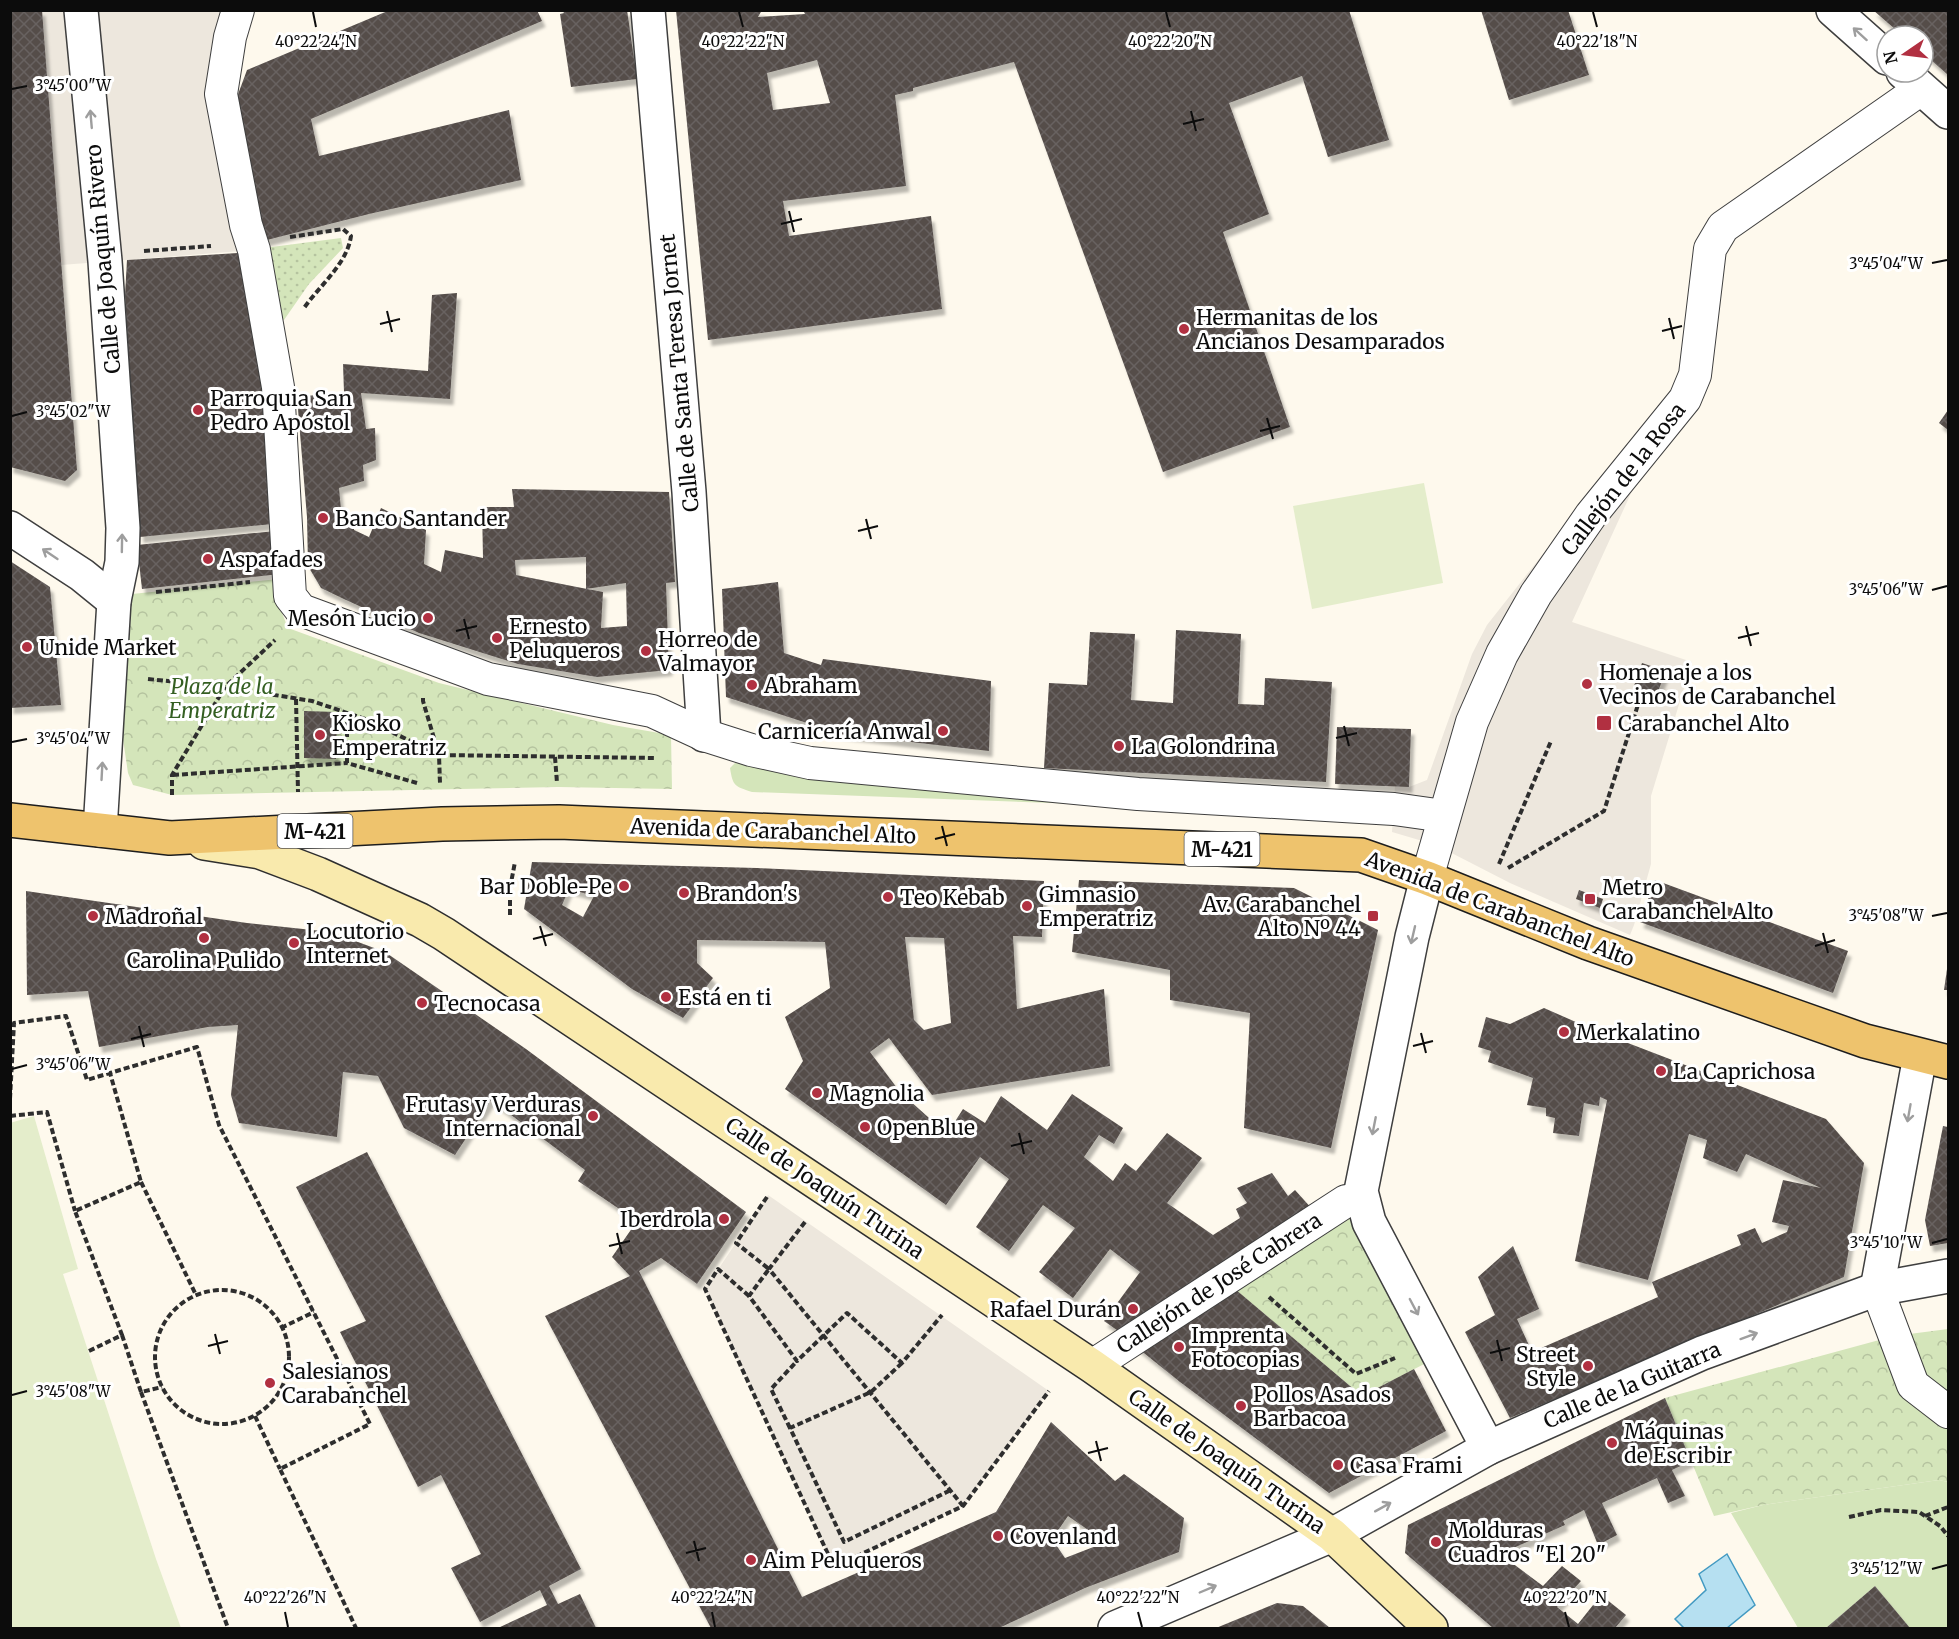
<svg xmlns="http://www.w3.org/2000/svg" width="1959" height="1639" font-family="Merriweather,serif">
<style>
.grass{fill:url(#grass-dots)}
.park{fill:url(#park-crowns)}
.garden{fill:#d4e5ba}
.pitch{fill:#e4edcb}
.plaza{fill:#ede7dd}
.water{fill:#b6e0f1;stroke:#439ac2;stroke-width:1.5}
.building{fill:url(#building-cross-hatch);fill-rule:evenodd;filter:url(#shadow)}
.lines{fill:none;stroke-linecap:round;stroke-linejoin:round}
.pedestrian-casing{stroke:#3f3f3f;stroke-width:34}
.minor-casing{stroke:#3f3f3f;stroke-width:36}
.secondary-casing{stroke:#2e2e2e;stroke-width:36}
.primary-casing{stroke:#1d1d1d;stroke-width:36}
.path{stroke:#2e2e2e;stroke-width:4;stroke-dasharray:6 3;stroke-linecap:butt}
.pedestrian{stroke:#fff;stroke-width:32}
.minor{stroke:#fff;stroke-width:33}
.secondary{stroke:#f9eaad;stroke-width:33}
.primary{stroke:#eec36d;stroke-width:33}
.oneway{stroke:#9e9e9e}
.ticks{fill:none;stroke:#0c0c0c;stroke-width:2}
.poi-dot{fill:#b13041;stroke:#fff;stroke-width:2}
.labels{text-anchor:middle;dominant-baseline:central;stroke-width:6;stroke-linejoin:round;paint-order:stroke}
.shield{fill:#fff;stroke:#555;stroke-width:1.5}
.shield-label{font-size:20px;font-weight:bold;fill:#0c0c0c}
.street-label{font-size:21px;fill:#0c0c0c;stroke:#fff}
.poi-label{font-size:21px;fill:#0c0c0c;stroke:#fff;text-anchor:start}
.park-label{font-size:21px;font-style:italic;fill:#345f22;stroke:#fff}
.ticks-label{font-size:15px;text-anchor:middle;fill:#0c0c0c;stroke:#fff;stroke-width:6;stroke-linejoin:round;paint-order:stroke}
</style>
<defs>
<pattern id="grass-dots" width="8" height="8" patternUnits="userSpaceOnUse" patternTransform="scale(1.5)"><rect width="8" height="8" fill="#d4e5ba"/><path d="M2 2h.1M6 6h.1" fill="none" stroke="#b5c39f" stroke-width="1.8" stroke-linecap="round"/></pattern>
<pattern id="park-crowns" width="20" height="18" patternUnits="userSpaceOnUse" patternTransform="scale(1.5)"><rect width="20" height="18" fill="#d4e5ba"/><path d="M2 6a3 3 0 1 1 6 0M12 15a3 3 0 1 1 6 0" fill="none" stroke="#b5c39f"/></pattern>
<pattern id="building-cross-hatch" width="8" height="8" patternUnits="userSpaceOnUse" patternTransform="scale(1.5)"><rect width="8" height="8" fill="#544d4a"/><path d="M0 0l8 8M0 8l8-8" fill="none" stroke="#686260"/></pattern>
<filter id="shadow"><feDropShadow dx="3.5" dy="6" stdDeviation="1.5" flood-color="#0004"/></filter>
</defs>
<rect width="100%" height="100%" fill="#fef9ed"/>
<!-- grass -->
<path class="grass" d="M341,238L343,248L309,284L284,320L277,316L264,248Z"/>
<!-- park -->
<g class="park">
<path d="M278,579L280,608L288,628L439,683L613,725L671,735L672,789L558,787L172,795L133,785L128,773L123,739L132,594Z"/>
<path d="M1346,1201L1428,1362L1362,1396L1224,1280Z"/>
<path d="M1948,1329V1482L1939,1480L1763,1505L1714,1516L1665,1398L1894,1336Z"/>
</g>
<!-- garden -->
<g class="garden">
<path d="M735,763L1106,797L1108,805L752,792C734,786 733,786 730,768Z"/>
<path d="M1939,1480L1948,1482V1628H1910L1875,1586L1826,1628H1798L1731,1513L1763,1505Z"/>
</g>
<!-- pitch -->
<g class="pitch">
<path d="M1424,483L1443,583L1312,609L1293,506Z"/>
<path d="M34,1116L78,1269L63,1274L156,1559L181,1628H11L10,1123Z"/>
</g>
<!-- plaza -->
<g class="plaza">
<path d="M42,11H242L237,97L254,250L61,265Z"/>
<path d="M1617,460L1638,478L1572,622L1692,662L1651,796V864L1634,925L1630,935L1510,883L1436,845L1392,832L1395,786L1409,787L1427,780L1472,654L1487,625Z"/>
<path d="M768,1195L1049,1391L963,1506L834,1567L705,1289Z"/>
</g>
<!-- water -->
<path class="water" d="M1727,1554L1755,1605L1727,1628H1684L1675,1619L1706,1590L1699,1574Z"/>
<!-- building -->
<g class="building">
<path d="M10,10H42L77,470L65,481L10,467Z"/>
<path d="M390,10H537L542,21L311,119L319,156L509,110L521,180L369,214L263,241L237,97L247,70Z"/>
<path d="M562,10H627L637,79L571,87L560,14L564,13Z"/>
<path d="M676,10H762L758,17L805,14L803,10H1349L1389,140L1328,157L1302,76L1229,103L1269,214L1223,232L1290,427L1163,472L1014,62L913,88V91L895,95L906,186L783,201L789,236L931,216L942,309L708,340ZM817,60L830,103L773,110L767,73Z"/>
<path d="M1481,10H1568L1589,75L1509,100Z"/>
<path d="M1873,10H1948V75L1923,53V36H1903Z"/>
<path d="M238,253L255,288L273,524L140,537L125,295L127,260Z"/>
<path d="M457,293L450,399L361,393L366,429L375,428L376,460L363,465L364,481L339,488L342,521L354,526V530L369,537L381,508L426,530L424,564L441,572L445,550L483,558L482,507H514L512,489L669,492L675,582L666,583L669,670L597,677L518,664L419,633L346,600L321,588L308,566L307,517L297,397L344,392L343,364L428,371L432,295ZM586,557V589L626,583L627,626L601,628L603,592L582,588L516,575L515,560Z"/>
<path d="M1948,410V430L1939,423Z"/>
<path d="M275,531L280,574L142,589L137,545Z"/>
<path d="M10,561L50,587L61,705L10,708Z"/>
<path d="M778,582L784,653L821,665L823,659L991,681L989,751L841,734L726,697L722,589Z"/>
<path d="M1176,630L1241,634L1238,704L1264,705L1265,678L1332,682L1326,782L1044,768L1049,683L1087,685L1090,632L1135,634L1131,700L1173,703Z"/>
<path d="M1642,663L1666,671L1657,694L1634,686Z"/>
<path d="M304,711L337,712L336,759L304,758Z"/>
<path d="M1337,727L1411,729L1409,787L1335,784Z"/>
<path d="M532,862L757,868L1044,881L1042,937L1013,936L1017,1009L1104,989L1110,1066L932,1095L889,1038L870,1052L900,1092L947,1134L963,1109L985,1123L1001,1096L1047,1130L1072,1094L1123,1128L1114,1144L1099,1135L1084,1157L1113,1181L1125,1163L1136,1171L1167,1133L1202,1158L1167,1203L1213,1235L1240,1218L1236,1209L1247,1203L1237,1188L1272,1173L1288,1196L1295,1190L1313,1210L1124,1335L1104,1321L1140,1272L1110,1249L1073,1298L1039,1272L1075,1228L1043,1205L1009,1251L976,1227L1009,1179L980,1157L946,1205L785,1089L803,1061L785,1017L830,988L825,942L697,940V963L713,978L683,1018L632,989L524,909ZM569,889L594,896L583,917L562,905ZM905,937L944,938L951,1023L924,1030L914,1020Z"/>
<path d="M1079,880L1294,888L1378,930L1331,1148L1244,1128L1250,1013L1170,1000V970L1072,952Z"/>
<path d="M1655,880L1848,951L1833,993L1640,922Z"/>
<path d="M1579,890L1603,899L1600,908L1576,899Z"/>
<path d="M26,891L247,923L331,932L385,952L526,1049L746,1212L697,1284L661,1258L639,1271L802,1597L996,1512L1051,1422L1115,1481L1124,1474L1184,1518L1179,1552L1085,1588L999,1628H711L545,1316L630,1276L612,1257L637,1221L578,1181L585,1170L491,1100L455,1155L404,1128L378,1076L343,1072L337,1137L239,1123L231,1095L238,1025L208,1027L99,1047L88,991L27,995ZM1068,1516L1091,1532L1096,1546L1065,1558L1052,1539Z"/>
<path d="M1947,969H1948V990H1944Z"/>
<path d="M1544,1008L1594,1030L1826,1119L1864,1163L1844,1277L1510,1418L1465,1332L1495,1315L1478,1277L1513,1246L1539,1309L1517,1319L1532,1352L1658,1297L1652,1282L1741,1245L1737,1235L1755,1228L1762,1243L1787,1232L1789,1226L1772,1222L1783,1180L1821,1188L1746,1154L1737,1172L1703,1158L1707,1140L1689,1134L1648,1280L1575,1261L1607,1100L1600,1097L1599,1106L1584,1103L1579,1136L1553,1133L1555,1118L1546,1116V1108L1527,1105L1533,1078L1488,1062L1491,1051L1478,1047L1486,1017L1510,1024Z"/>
<path d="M1943,1126L1948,1127V1243L1930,1246L1925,1220Z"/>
<path d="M367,1152L581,1569L549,1586L558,1604L580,1594L596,1628H498L547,1605L540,1590L480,1622L451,1568L481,1554L441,1475L418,1487L340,1332L366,1321L296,1187Z"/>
<path d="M1235,1289L1362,1396L1414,1369L1446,1431L1329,1493L1180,1382L1134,1345Z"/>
<path d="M1665,1398L1691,1461L1672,1470L1685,1496L1668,1503L1657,1478L1602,1503L1617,1535L1598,1545L1584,1510L1563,1521L1565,1525L1500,1554L1543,1586L1562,1566L1581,1581L1557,1607L1578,1624L1601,1595L1626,1615L1615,1628H1493L1405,1553L1408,1525Z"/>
<path d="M1875,1586L1910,1628H1826Z"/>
<path d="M1277,1603L1303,1606L1330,1628H1216Z"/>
</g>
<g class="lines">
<!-- pedestrian casing -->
<g class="pedestrian-casing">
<g id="pedestrian">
<path d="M238,10L230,37L221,94L246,225L254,250L278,387L290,596L301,610L488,679L652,711L704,735L751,750L810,763L1138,794L1394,809L1444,816"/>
<path d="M1427,878L1472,722L1502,654L1536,594L1591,515L1685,399L1695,375L1710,249L1723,227L1921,89"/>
<path d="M1877,1289L1913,1385L1948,1412"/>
<path d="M1092,1366L1346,1201"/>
</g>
</g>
<!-- minor casing -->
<g class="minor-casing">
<g id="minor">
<path d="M81,10L105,261L123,528L122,562L114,601L100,830"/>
<path d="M648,10L689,492L704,735"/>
<path d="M1833,10L1887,58"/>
<path d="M1903,72L1948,112"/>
<path d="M10,528L82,575L114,601"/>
<path d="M1427,878L1412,937L1361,1191L1369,1222L1488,1448"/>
<path d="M1877,1289L1920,1056"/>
<path d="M1115,1628L1332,1535L1488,1448L1702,1353L1877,1289L1948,1276"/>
</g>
</g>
<!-- secondary casing -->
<g class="secondary-casing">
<path id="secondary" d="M204,843L260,852L318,874L420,920L444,934L1092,1366L1332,1535L1431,1628"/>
</g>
<!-- primary casing -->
<g class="primary-casing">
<path id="primary" d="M10,820L170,838L442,824L559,822L1361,855L1427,878L1588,943L1865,1041L1948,1062"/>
</g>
<!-- path -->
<g class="path">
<path d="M290,237L343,229L351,236C347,264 320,285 304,308"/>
<path d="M144,251L211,246"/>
<path d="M156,592L250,582"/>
<path d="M148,679L225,687L275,640"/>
<path d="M423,698V701L439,755L440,783"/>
<path d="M296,699L298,792"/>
<path d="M347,713V763L417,783"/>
<path d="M555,757L557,783"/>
<path d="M173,775L347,763"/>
<path d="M172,795V775L225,687L312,701L365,719L439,755L655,758"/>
<path d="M1499,864L1551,741"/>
<path d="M1508,868L1604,811L1643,689"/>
<path d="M510,915V888L515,862"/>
<path d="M10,1099L14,1023L66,1016L87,1080L110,1073"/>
<path d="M10,1116L47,1112L75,1211"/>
<path d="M141,1182L196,1295"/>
<path d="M767,1197L736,1243L769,1269L749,1296L797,1361L847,1313L902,1363L942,1315"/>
<path d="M805,1222L769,1269L963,1506"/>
<circle cx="222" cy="1357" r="67"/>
<path d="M749,1296L718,1269L705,1289L834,1567L963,1506L1049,1391"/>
<path d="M1269,1297L1356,1374L1395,1358"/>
<path d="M281,1328L314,1312"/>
<path d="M122,1335L141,1392L162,1387"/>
<path d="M89,1351L122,1335L75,1211L141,1182L110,1073L197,1047L219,1125L370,1424L280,1469L356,1628"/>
<path d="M902,1363L871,1392L790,1428L844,1542L951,1490"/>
<path d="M141,1392L228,1628"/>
<path d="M255,1416L280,1469"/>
<path d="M790,1428L771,1389L797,1361"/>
<path d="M1925,1516L1948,1507"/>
<path d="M1849,1517L1881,1510L1919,1512L1940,1526L1948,1536"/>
</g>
<!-- pedestrian -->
<use href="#pedestrian" class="pedestrian"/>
<!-- minor -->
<use href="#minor" class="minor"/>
<!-- secondary -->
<use href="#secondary" class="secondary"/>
<!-- primary -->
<use href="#primary" class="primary"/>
</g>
<!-- one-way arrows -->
<defs><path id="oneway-shaft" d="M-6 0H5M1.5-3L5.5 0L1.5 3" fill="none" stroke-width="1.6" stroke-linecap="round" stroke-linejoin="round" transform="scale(1.5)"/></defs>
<g class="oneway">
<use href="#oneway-shaft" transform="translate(1860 34) rotate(-138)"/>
<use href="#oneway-shaft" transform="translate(91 119) rotate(-95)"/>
<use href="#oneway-shaft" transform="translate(122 543) rotate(-89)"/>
<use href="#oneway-shaft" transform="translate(50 554) rotate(-146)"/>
<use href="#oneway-shaft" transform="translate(102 771) rotate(-87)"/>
<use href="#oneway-shaft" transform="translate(1413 935) rotate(103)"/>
<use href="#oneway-shaft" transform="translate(1909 1113) rotate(100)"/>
<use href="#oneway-shaft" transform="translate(1374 1126) rotate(101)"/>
<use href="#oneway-shaft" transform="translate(1414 1307) rotate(62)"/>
<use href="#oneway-shaft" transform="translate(1749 1336) rotate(-20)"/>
<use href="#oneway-shaft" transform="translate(1383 1507) rotate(-29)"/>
<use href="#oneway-shaft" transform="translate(1208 1589) rotate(-23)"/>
</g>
<!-- ticks -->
<path class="ticks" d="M313,12L316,27M739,12L743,27M1166,12L1170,27M1593,12L1597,27M12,89L27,86M1191,111L1196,131M1183,124L1204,119M789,211L794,232M781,224L802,219M1932,263L1947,260M387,311L392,332M1669,318L1674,339M380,324L400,319M1662,331L1682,326M12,416L27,412M1267,418L1273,439M1260,431L1280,426M866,519L871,539M858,531L878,526M1932,590L1947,586M464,619L469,639M1746,626L1751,646M456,631L477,626M1738,638L1759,633M1344,726L1349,746M1336,738L1357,733M12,742L27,739M942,826L947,846M935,839L955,834M1932,916L1947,913M540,926L546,946M1823,933L1828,953M533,939L553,934M1815,946L1835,940M139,1026L144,1047M1421,1033L1426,1053M131,1039L151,1034M1413,1046L1433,1041M12,1069L27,1065M1019,1133L1024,1154M1011,1146L1032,1141M617,1233L622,1254M1932,1243L1947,1239M609,1246L630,1241M215,1334L220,1354M1497,1340L1502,1361M208,1346L228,1341M1490,1353L1510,1348M12,1395L27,1391M1096,1441L1101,1461M1088,1453L1108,1448M694,1541L699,1561M686,1553L706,1548M1932,1569L1947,1565M285,1612L288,1627M712,1612L715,1627M1138,1612L1142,1627M1565,1612L1569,1627"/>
<!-- markers -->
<g class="poi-dot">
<circle cx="1184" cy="329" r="6"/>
<circle cx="198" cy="410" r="6"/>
<circle cx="323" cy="518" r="6"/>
<circle cx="208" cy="559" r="6"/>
<circle cx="428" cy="618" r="6"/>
<circle cx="497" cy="638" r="6"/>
<circle cx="27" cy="647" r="6"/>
<circle cx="646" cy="651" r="6"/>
<circle cx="1587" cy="684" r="6"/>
<circle cx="752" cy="685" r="6"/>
<rect x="1596" y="715" width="16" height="16" rx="3"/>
<circle cx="943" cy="731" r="6"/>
<circle cx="320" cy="735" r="6"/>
<circle cx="1119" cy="746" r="6"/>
<circle cx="624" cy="886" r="6"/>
<circle cx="684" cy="893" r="6"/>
<circle cx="888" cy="897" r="6"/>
<rect x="1584" y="893" width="12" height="12" rx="3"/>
<circle cx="1027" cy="906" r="6"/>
<circle cx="93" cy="916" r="6"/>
<rect x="1367" y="910" width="12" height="12" rx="3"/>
<circle cx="204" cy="938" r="6"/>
<circle cx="294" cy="943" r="6"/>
<circle cx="666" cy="997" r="6"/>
<circle cx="422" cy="1003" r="6"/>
<circle cx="1564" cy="1032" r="6"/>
<circle cx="1661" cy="1071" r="6"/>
<circle cx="817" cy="1093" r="6"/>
<circle cx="593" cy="1116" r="6"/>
<circle cx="865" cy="1127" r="6"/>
<circle cx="724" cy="1219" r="6"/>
<circle cx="1133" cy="1309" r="6"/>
<circle cx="1179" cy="1347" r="6"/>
<circle cx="1588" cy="1366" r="6"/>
<circle cx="270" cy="1383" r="6"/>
<circle cx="1241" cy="1406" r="6"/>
<circle cx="1612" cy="1443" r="6"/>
<circle cx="1338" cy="1465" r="6"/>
<circle cx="998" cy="1536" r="6"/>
<circle cx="1436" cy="1542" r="6"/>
<circle cx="751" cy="1560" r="6"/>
</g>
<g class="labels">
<!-- shield labels -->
<g class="shield">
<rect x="277.5" y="814" width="75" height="34" rx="4.5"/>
<rect x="1184.5" y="832" width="75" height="34" rx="4.5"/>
</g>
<g class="shield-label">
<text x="315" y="831">M-421</text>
<text x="1222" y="849">M-421</text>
</g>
<!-- street labels -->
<g class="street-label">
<text transform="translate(103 259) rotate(-95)">Calle de Joaquín Rivero</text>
<text transform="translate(679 373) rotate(-95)">Calle de Santa Teresa Jornet</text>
<text transform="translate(1623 479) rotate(-52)">Callejón de la Rosa</text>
<text transform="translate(773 831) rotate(2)">Avenida de Carabanchel Alto</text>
<text transform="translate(1500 909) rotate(21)">Avenida de Carabanchel Alto</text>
<text transform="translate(825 1188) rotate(34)">Calle de Joaquín Turina</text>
<text transform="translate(1219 1283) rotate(-33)">Callejón de José Cabrera</text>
<text transform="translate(1632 1385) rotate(-23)">Calle de la Guitarra</text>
<text transform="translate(1227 1461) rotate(35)">Calle de Joaquín Turina</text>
</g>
<!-- poi labels -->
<g class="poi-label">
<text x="1196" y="317">Hermanitas de los<tspan x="1196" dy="24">Ancianos Desamparados</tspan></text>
<text x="210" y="398">Parroquia San<tspan x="210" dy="24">Pedro Apóstol</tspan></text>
<text x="335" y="518">Banco Santander</text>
<text x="220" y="559">Aspafades</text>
<text x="416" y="618" text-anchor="end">Mesón Lucio</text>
<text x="509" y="626">Ernesto<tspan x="509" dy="24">Peluqueros</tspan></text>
<text x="658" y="639">Horreo de<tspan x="658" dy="24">Valmayor</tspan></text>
<text x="39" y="647">Unide Market</text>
<text x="1599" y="672">Homenaje a los<tspan x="1599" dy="24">Vecinos de Carabanchel</tspan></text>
<text x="764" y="685">Abraham</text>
<text x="332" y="723">Kiosko<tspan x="332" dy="24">Emperatriz</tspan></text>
<text x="1618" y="723">Carabanchel Alto</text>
<text x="931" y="731" text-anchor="end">Carnicería Anwal</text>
<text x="1131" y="746">La Golondrina</text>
<text x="612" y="886" text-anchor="end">Bar Doble-Pe</text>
<text x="1602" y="887">Metro<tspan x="1602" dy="24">Carabanchel Alto</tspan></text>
<text x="696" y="893">Brandon's</text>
<text x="1039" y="894">Gimnasio<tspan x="1039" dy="24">Emperatriz</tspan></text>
<text x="900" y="897">Teo Kebab</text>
<text x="1361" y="904" text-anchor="end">Av. Carabanchel<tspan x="1361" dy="24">Alto Nº 44</tspan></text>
<text x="105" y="916">Madroñal</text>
<text x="306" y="931">Locutorio<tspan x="306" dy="24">Internet</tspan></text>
<text x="204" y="960" text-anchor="middle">Carolina Pulido</text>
<text x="678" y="997">Está en ti</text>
<text x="434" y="1003">Tecnocasa</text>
<text x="1576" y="1032">Merkalatino</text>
<text x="1673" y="1071">La Caprichosa</text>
<text x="829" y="1093">Magnolia</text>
<text x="581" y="1104" text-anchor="end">Frutas y Verduras<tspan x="581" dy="24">Internacional</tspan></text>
<text x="877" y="1127">OpenBlue</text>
<text x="712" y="1219" text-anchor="end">Iberdrola</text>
<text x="1121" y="1309" text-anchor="end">Rafael Durán</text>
<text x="1191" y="1335">Imprenta<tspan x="1191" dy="24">Fotocopias</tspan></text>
<text x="1576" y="1354" text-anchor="end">Street<tspan x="1576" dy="24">Style</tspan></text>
<text x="282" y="1371">Salesianos<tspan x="282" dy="24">Carabanchel</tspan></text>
<text x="1253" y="1394">Pollos Asados<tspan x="1253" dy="24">Barbacoa</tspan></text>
<text x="1624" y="1431">Máquinas<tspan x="1624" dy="24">de Escribir</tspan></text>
<text x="1350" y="1465">Casa Frami</text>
<text x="1448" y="1530">Molduras<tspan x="1448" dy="24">Cuadros "El 20"</tspan></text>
<text x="1010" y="1536">Covenland</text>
<text x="763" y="1560">Aim Peluqueros</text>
</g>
<!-- park labels -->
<g class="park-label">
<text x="222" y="686">Plaza de la<tspan x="222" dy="24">Emperatriz</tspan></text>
</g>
</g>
<g class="ticks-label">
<text x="1597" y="47">40°22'18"N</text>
<text x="316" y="47">40°22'24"N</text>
<text x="743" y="47">40°22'22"N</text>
<text x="1170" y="47">40°22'20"N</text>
<text x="73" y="91">3°45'00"W</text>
<text x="1886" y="269">3°45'04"W</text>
<text x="73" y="417">3°45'02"W</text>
<text x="1886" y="595">3°45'06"W</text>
<text x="73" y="744">3°45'04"W</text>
<text x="1886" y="921">3°45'08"W</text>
<text x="73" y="1070">3°45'06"W</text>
<text x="1886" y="1248">3°45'10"W</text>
<text x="73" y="1397">3°45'08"W</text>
<text x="1886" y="1574">3°45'12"W</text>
<text x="285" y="1603">40°22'26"N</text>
<text x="712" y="1603">40°22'24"N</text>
<text x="1138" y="1603">40°22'22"N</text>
<text x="1565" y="1603">40°22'20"N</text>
</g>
<!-- border -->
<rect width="1959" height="1639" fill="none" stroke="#0c0c0c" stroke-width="24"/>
<!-- north arrow -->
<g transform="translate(1905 54) rotate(256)"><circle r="28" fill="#ffffff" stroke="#9e9e9e" stroke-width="1.5"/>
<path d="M0-4.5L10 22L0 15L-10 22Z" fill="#b13041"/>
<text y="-9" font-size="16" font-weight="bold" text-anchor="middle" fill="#0c0c0c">N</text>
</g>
</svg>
